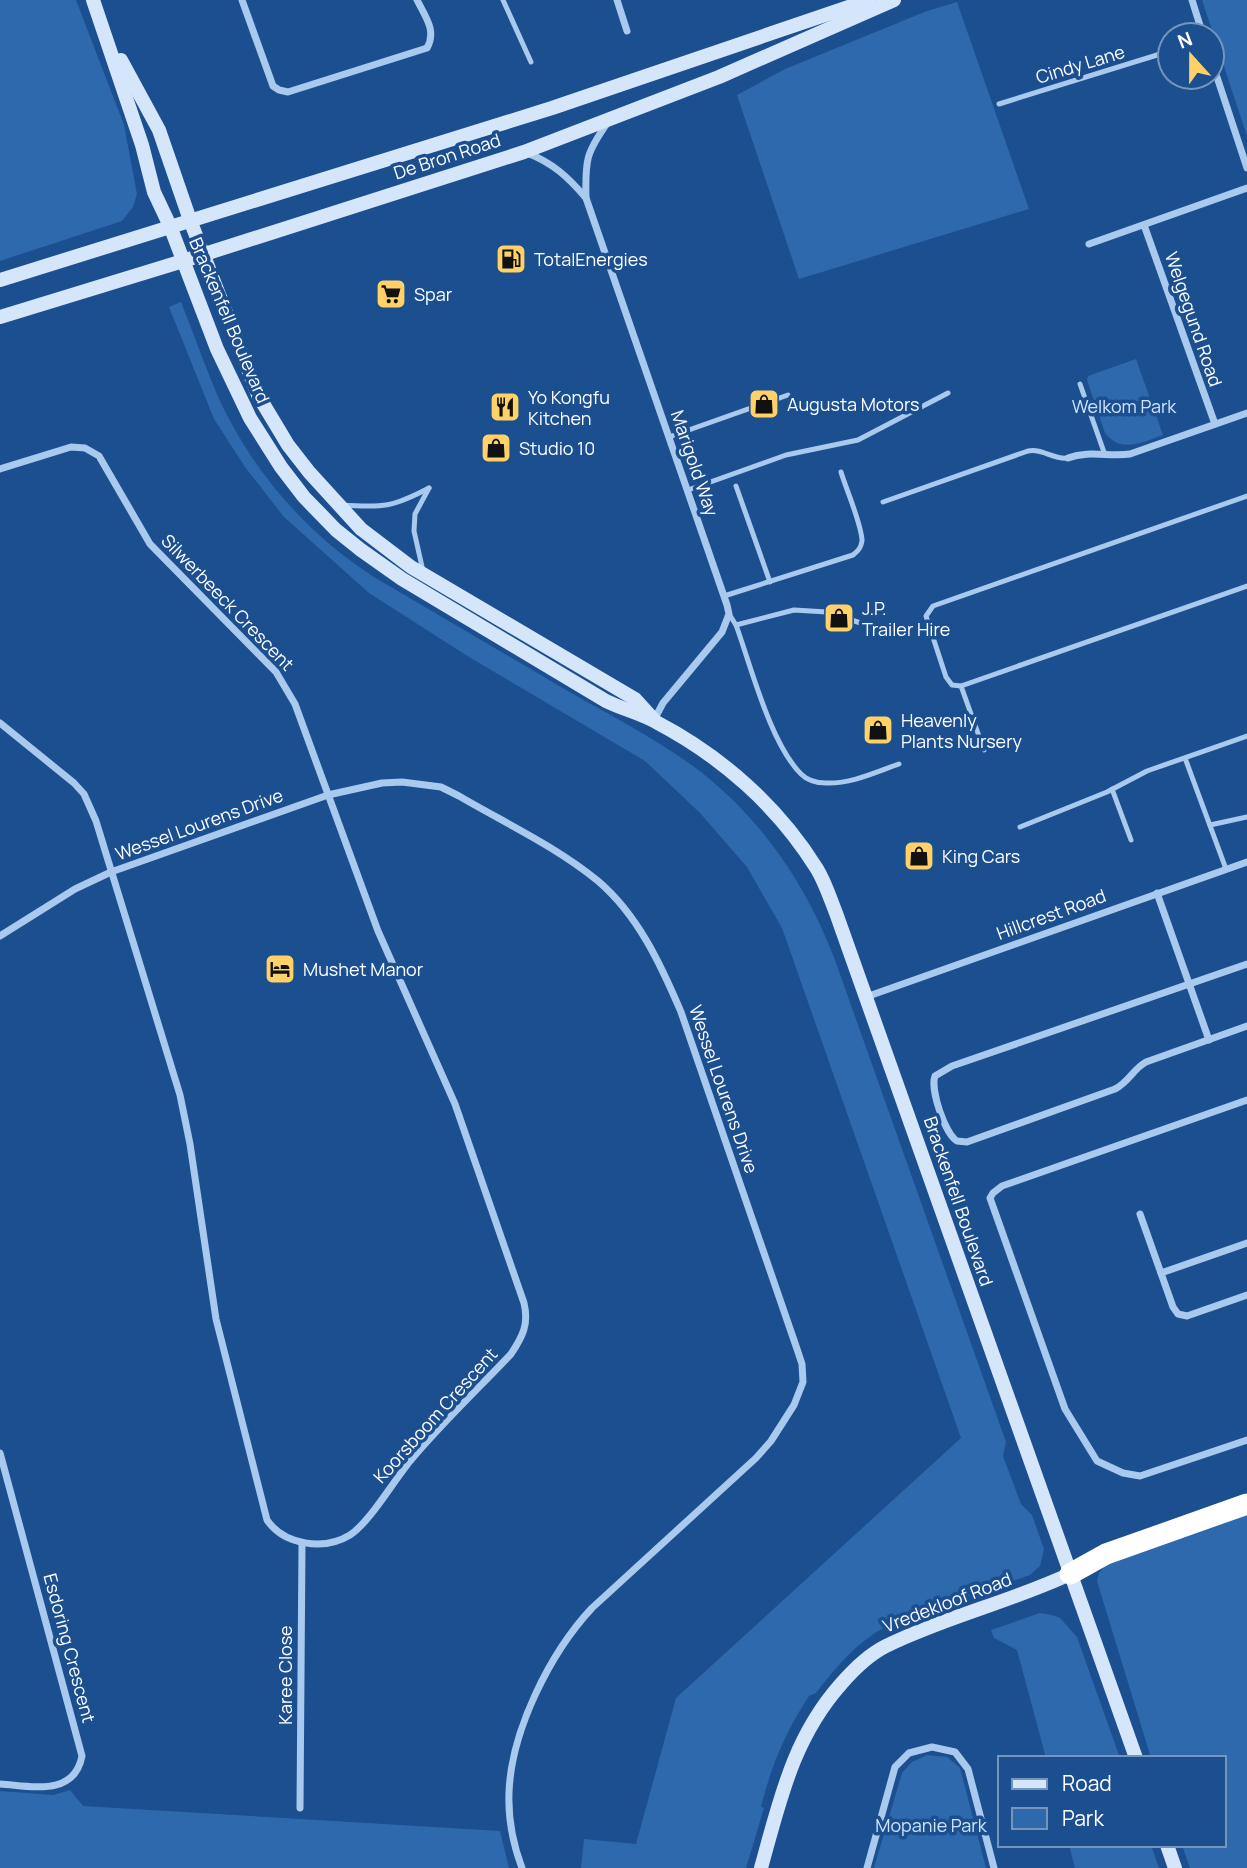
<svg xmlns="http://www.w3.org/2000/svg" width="1247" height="1868" font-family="Manrope,sans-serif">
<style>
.green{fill:#2e69ad}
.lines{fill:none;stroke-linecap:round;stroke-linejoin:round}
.lane{stroke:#a9c9ee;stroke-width:5}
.street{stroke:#a9c9ee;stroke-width:7}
.secondary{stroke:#d6e6fa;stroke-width:14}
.highway{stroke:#fff;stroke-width:21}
.labels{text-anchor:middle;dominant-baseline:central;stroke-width:7;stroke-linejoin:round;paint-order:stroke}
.street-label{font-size:18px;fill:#fff;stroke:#1b4f8f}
.poi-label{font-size:18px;fill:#fff;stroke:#1b4f8f;text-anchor:start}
.park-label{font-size:18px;fill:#cfe3fa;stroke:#1b4f8f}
</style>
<rect width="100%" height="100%" fill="#1b4f8f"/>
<!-- green -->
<g class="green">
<path d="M0,0H76L124,125L137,194L133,207L122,221L0,261Z"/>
<path d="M1202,0H1247V136Z"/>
<path d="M957,2L1029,209L799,279L737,95L785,69L927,11Z"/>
<path d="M181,302C193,332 204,363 216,392C249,467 305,533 374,577C438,615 502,652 566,690C608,714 653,737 693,766C759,815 806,883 835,960L1006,1442L1003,1456L1021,1504L1032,1515L1044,1549L1040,1566L1030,1575L885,1627C856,1643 836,1667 816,1693L809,1696C786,1731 771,1766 761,1807L764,1808L746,1868H581L584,1839L636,1844L676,1698L961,1438L782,928L747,867L700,813L645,761L469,657L369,593L284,517L245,467L214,419L169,307Z"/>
<path d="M1136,359L1163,435C1143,442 1121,454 1105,433L1087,380L1088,376Z"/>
<path d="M1247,1513V1868H1190L1182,1845H1224V1758H1151L1097,1581L1099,1573L1106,1565Z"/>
<path d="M1040,1613L1052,1615L1060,1618L1077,1637L1120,1758H1046L1017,1650L994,1638L991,1630Z"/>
<path d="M927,1755L947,1757L960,1768L986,1868H874L902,1773L912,1762Z"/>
<path d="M70,1790L83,1806L500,1831L509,1868H0V1791L53,1795Z"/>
<path d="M1069,1845H1151L1159,1868H1075Z"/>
</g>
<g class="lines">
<!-- lane -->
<g class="lane">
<path d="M503,0L531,62"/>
<path d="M999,104L1170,51"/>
<path d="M1080,384L1105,455"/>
<path d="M669,437L788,395"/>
<path d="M736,486L770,582"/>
<path d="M688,490L786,455L858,440L948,393"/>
<path d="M1247,496L933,606L926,616L946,677L952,685L961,686L1247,586"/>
<path d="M883,502L1028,451C1043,448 1053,460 1068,458"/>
<path d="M342,505C383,508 393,507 429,488"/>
<path d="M423,571L414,531L415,514L429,488"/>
<path d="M724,596L853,555C858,551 861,548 862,541C862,525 846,489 841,472"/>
<path d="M729,614L736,625C751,666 770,743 801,774C807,780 817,783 826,783C851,784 876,772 899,764"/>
<path d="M736,625L794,610L827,612L885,631"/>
<path d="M961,686L984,750"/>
<path d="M1185,758L1226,869"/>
<path d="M1112,789L1131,840"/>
<path d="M1210,825L1247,817"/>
<path d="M1020,827L1107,792L1147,771L1247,736"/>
</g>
<!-- street -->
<g class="street">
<path d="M242,0L273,86L279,90L288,92L427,48C437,31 425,16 417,0"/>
<path d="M617,0L627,31"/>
<path d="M1192,0L1203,35"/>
<path d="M1212,62L1247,168"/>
<path d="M608,122C586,153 585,160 586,198L727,605L729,614L722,632L663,703L654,720"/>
<path d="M527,153C553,163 568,177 586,198"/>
<path d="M1144,225L1215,424"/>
<path d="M1089,244L1247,188"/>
<path d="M1068,458C1089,450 1109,457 1130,454L1247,413"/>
<path d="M0,469L71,447L85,448L99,456L150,544L276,672L295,704L378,931L455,1104L524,1303C529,1324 523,1336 511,1354C478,1389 442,1423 411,1460C394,1480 370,1522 350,1535C324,1551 284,1545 267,1520L216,1319L190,1144L180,1095L96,821L84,794L74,783L0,723"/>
<path d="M1157,893L1209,1040"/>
<path d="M0,936L75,889L111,872L328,795L382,783L402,782L441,787L459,796C505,823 557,847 598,881C638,915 661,965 681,1012L797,1349L802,1364L803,1382L794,1405L771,1441L756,1458L592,1608C550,1653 511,1731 509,1793C508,1819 513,1844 522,1868"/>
<path d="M1247,964L952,1066L935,1076C930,1089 945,1134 957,1141L967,1142L1115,1089C1129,1082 1133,1069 1146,1062L1247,1026"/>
<path d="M866,997L1247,862"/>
<path d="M1247,1100L1002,1186L993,1193L990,1198L1065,1409L1097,1461L1123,1473L1140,1476L1247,1440"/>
<path d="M1140,1214L1173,1307L1178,1314L1187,1316L1247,1295"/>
<path d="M1161,1273L1247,1243"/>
<path d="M0,1453L82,1756C74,1797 32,1786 0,1784"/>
<path d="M300,1808L302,1543"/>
<path d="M867,1868L895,1767L909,1753L932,1747L955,1752L968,1769L994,1868"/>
</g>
<!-- secondary -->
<g class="secondary">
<path d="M93,0L142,145L154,192L170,226L217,349L250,418L281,467L304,497L336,530L361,550L402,579L606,701C622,709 640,713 656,722C721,756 778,806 817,869C825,882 830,898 836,913L1136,1758"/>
<path d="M121,60L159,130L190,220L258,395L288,445L309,472L361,529L411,567L635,699L654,720"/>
<path d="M0,280L552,108L869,0"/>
<path d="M0,317L183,261L524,152L719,77L894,0"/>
<path d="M1167,1845L1175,1868"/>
<path d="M761,1868C780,1800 793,1738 841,1684C854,1669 868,1655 886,1646C945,1617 1010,1602 1070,1574"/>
</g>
<!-- highway -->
<path class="highway" d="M1070,1574L1106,1554L1247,1504"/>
</g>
<!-- icons -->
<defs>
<g id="fuel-square" transform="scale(1.575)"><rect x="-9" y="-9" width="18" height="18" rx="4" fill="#ffd166" stroke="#1b4f8f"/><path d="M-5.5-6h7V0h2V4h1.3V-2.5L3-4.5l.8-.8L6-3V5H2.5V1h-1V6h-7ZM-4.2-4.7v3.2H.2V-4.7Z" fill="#111"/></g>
<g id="supermarket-square" transform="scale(1.575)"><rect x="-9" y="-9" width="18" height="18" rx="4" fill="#ffd166" stroke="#1b4f8f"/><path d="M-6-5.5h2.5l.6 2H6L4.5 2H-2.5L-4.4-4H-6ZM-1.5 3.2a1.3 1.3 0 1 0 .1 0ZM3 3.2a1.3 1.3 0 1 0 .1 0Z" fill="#111"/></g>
<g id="shop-square" transform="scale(1.575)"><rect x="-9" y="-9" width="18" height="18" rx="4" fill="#ffd166" stroke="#1b4f8f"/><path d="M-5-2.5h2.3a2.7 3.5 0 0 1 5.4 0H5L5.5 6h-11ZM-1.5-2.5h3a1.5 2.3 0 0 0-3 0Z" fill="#111"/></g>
<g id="restaurant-square" transform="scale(1.575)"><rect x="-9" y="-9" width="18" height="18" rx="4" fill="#ffd166" stroke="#1b4f8f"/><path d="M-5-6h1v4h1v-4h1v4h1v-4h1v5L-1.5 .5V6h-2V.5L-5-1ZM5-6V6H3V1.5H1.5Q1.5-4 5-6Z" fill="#111"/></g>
<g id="hotel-square" transform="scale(1.575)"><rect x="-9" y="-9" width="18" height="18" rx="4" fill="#ffd166" stroke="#1b4f8f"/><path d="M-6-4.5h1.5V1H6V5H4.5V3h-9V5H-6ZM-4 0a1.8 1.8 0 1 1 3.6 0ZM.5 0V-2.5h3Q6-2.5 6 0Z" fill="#111"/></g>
</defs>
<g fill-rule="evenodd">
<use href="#fuel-square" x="511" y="259"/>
<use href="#supermarket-square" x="391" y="294"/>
<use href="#shop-square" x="764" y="404"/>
<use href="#restaurant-square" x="505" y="407"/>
<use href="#shop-square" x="496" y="448"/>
<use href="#shop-square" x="839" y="618"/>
<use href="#shop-square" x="878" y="730"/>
<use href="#shop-square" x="919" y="856"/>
<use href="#hotel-square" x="280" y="969"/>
</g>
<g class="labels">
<!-- street labels -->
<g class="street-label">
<text transform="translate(1080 64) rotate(-17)">Cindy Lane</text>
<text transform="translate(447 156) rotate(-18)">De Bron Road</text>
<text transform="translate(1194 319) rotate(71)">Welgegund Road</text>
<text transform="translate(230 320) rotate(67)">Brackenfell Boulevard</text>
<text transform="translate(695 463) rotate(71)">Marigold Way</text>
<text transform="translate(228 602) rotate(46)">Silwerbeeck Crescent</text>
<text transform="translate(199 824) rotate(-20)">Wessel Lourens Drive</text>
<text transform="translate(1051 914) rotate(-20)">Hillcrest Road</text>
<text transform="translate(724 1089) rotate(71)">Wessel Lourens Drive</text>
<text transform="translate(959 1201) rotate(71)">Brackenfell Boulevard</text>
<text transform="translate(435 1415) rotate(-48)">Koorsboom Crescent</text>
<text transform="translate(947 1602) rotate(-21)">Vredekloof Road</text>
<text transform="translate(70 1648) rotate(75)">Esdoring Crescent</text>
<text transform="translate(285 1675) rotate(-90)">Karee Close</text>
</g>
<!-- poi labels -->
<g class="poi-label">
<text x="534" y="259">TotalEnergies</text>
<text x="414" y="294">Spar</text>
<text x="528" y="397">Yo Kongfu<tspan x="528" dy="21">Kitchen</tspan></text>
<text x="787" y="404">Augusta Motors</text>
<text x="519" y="448">Studio 10</text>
<text x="862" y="608">J.P.<tspan x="862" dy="21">Trailer Hire</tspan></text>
<text x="901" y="720">Heavenly<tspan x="901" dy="21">Plants Nursery</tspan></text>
<text x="942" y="856">King Cars</text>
<text x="303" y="969">Mushet Manor</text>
</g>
<!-- park labels -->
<g class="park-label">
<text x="1124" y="406">Welkom Park</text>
<text x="931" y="1825">Mopanie Park</text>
</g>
</g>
<!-- legend -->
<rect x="998" y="1756" width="228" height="91" fill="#1b4f8f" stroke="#7695bc" stroke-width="2"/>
<rect x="1012" y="1779" width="35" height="10" fill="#d6e6fa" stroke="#7695bc" stroke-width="2"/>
<text x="1062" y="1791" font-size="21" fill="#ffffff">Road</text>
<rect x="1012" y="1808" width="35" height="21" fill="#2e69ad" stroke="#7695bc" stroke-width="2"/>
<text x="1062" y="1826" font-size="21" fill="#ffffff">Park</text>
<!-- north arrow -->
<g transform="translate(1191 56) rotate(339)"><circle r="33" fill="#1b4f8f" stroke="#7695bc" stroke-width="2"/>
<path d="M0-5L12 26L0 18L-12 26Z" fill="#ffd166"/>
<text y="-10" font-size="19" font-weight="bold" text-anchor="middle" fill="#ffffff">N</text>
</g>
</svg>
